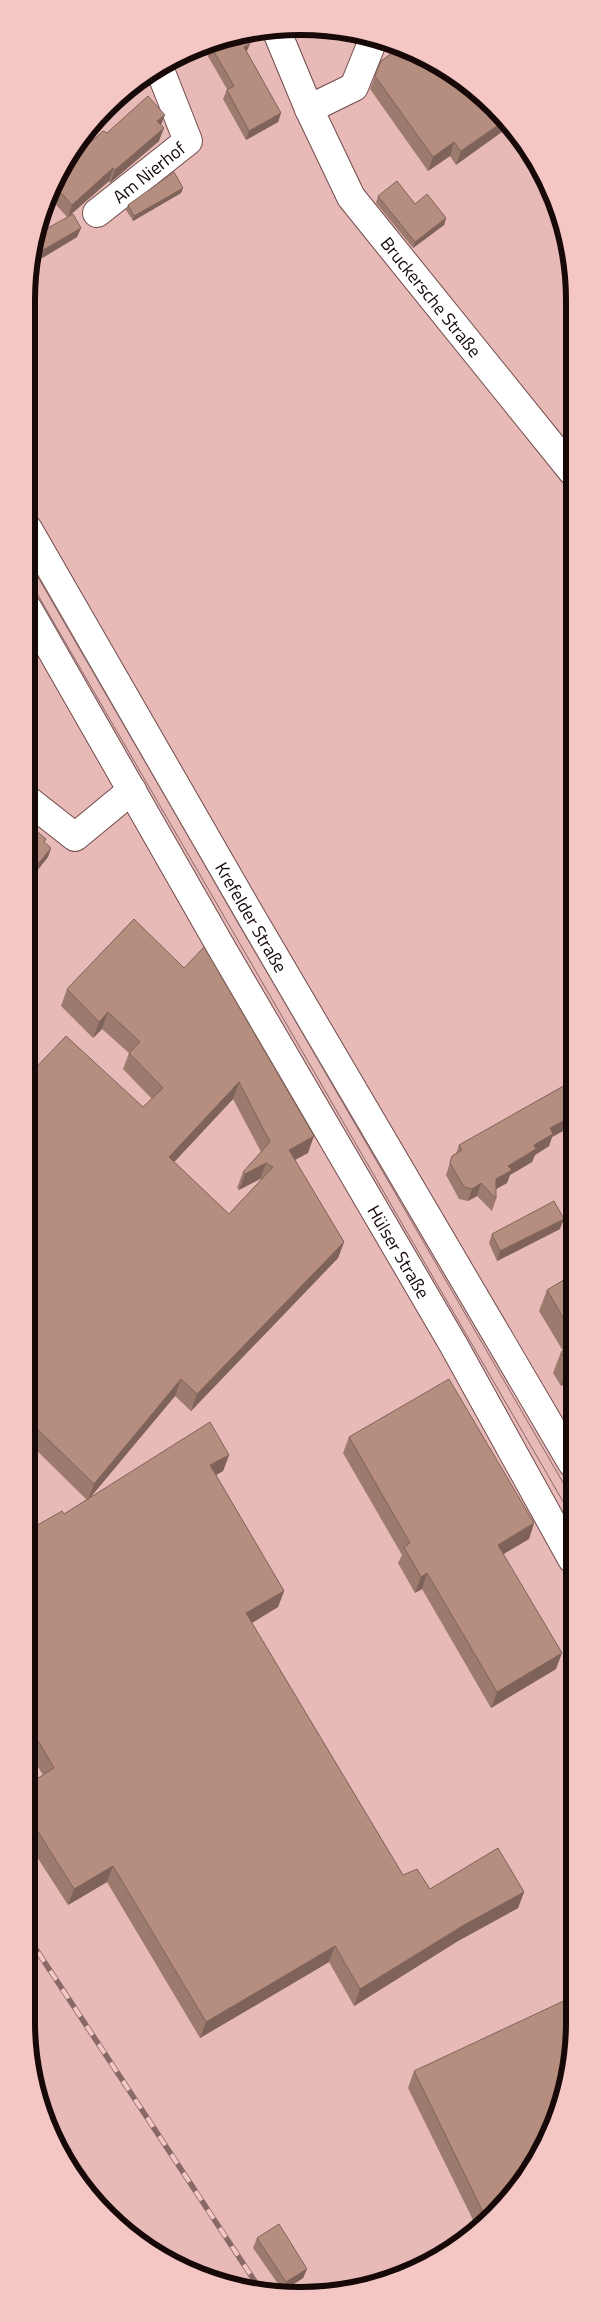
<svg xmlns="http://www.w3.org/2000/svg" width="601" height="2322" font-family="'Titillium Web',sans-serif">
<style>
.lines{fill:none;stroke-linecap:round;stroke-linejoin:round}
.minor-casing{stroke:#714b4a;stroke-width:30}
.minor{stroke:#fff;stroke-width:28}
.tram{stroke:#886968;stroke-width:1}
.rail-casing{stroke:#886968;stroke-width:5.5}
.rail{stroke:#f4c7c5;stroke-width:4;stroke-dasharray:11;stroke-linecap:butt}
.wall{fill:#9d7a6e;fill-rule:evenodd}
.shaded-wall{fill:#7f635a}
.building{fill:#b68e80;stroke:#7f635a;fill-rule:evenodd}
.labels{text-anchor:middle;dominant-baseline:central;stroke-width:4.5;stroke-linejoin:round;paint-order:stroke}
.street-label{font-size:18px;fill:#180909;stroke:#f4c7c5}
.rim{fill:none;stroke:#180909;stroke-width:6}
</style>
<rect width="100%" height="100%" fill="#e7bab8"/>
<g class="lines">
<!-- minor casing -->
<g class="minor-casing">
<g id="minor">
<path id="s1" d="M277,32L309,109L351,197L572,471"/>
<path d="M309,109L354,87L373,40"/>
<path id="s2" d="M97,213L188,141L160,70"/>
<path id="s3" d="M28,529L252,918L572,1463"/>
<path id="s4" d="M28,609L221,947L453,1344L572,1559"/>
<path d="M28,800L75,837L132,790"/>
</g>
</g>
<!-- minor -->
<use href="#minor" class="minor"/>
<!-- tram -->
<g class="tram">
<path d="M28,560L572,1498"/>
<path d="M28,578L572,1517"/>
</g>
<!-- rail casing -->
<g class="rail-casing">
<path id="rail" d="M26,1934L260,2289"/>
</g>
<!-- rail -->
<use href="#rail" class="rail"/>
</g>
<!-- wall -->
<g class="wall">
<path d="M230,36L247,52L281,113L278,122L246,140L223,99L227,89L206,53L209,46Z"/>
<path d="M375,76L495,107L456,165L450,156L428,171L370,89Z"/>
<path d="M165,115L161,125L159,141L110,183L109,181L70,215L81,228L77,237L29,266V264L67,217L51,199L61,169L107,133Z"/>
<path d="M183,188L181,193L133,221L126,210L128,205Z"/>
<path d="M378,196L415,204L446,218L444,225L413,248L376,203Z"/>
<path d="M28,824L45,843L51,848L48,857L36,872L28,866V867Z"/>
<path d="M134,919L308,1153L295,1160L344,1242L338,1258L191,1411L175,1396L90,1498L229,1455L223,1471L216,1475L284,1591L278,1607L252,1623L403,1875L430,1889L524,1892L518,1908L458,1941L354,2006L329,1962L200,2038L107,1882L68,1905L26,1840L27,1785L43,1775L27,1749V1531L64,1514L87,1500L27,1441L28,1076L143,1107L152,1099L123,1069L129,1053L102,1029L93,1038L61,1006L67,989ZM233,1099L261,1152L243,1172L237,1188L239,1190L260,1179L261,1180L229,1214L174,1162Z"/>
<path d="M572,1094V1126L552,1137L549,1146L535,1155L532,1162L510,1175L507,1183L496,1189V1199L492,1211L477,1196L468,1201L459,1199L446,1175L452,1156L456,1154L459,1145Z"/>
<path d="M560,1229L497,1261L489,1243L492,1234Z"/>
<path d="M572,1275V1379L561,1386L553,1373L561,1352L563,1351L539,1311L547,1290Z"/>
<path d="M349,1437L534,1523L529,1539L503,1554L556,1669L491,1708L422,1589L415,1593L398,1563L402,1555L343,1453Z"/>
<path d="M414,2071L538,2158L477,2228L408,2088Z"/>
<path d="M257,2238L307,2269L303,2278L283,2291L253,2248Z"/>
</g>
<!-- shaded-wall -->
<g class="shaded-wall">
<path d="M250,44L246,53L244,47Z"/>
<path d="M281,113L278,122L246,140L249,131Z"/>
<path d="M165,115L160,127L157,121Z"/>
<path d="M504,121L509,127L456,165L461,151Z"/>
<path d="M164,128L159,141L110,183L115,170Z"/>
<path d="M454,142L450,156L428,171L433,157Z"/>
<path d="M113,168L109,181L68,217L72,205Z"/>
<path d="M183,188L181,193L133,221L134,216Z"/>
<path d="M446,218L444,225L413,248L415,242Z"/>
<path d="M81,228L77,237L29,266L31,257Z"/>
<path d="M51,848L48,857L36,872L39,863Z"/>
<path d="M32,857L28,866V867V862Z"/>
<path d="M108,1012L102,1029L93,1038L99,1022Z"/>
<path d="M239,1082L233,1099L163,1174L169,1157Z"/>
<path d="M572,1116V1126L552,1137L549,1146L535,1155L532,1162L510,1175L507,1183L491,1192L496,1179L508,1166L534,1145L550,1128Z"/>
<path d="M314,1136L308,1153L283,1166L289,1150Z"/>
<path d="M266,1163L260,1179L239,1190L245,1174Z"/>
<path d="M481,1183L477,1196L468,1201L472,1189Z"/>
<path d="M564,1219L560,1229L497,1261L500,1251Z"/>
<path d="M344,1242L338,1258L191,1411L197,1394Z"/>
<path d="M572,1362V1379L561,1386L569,1365Z"/>
<path d="M181,1379L175,1396L88,1500L94,1484Z"/>
<path d="M229,1455L223,1471L204,1482L210,1465Z"/>
<path d="M534,1523L529,1539L492,1561L498,1545Z"/>
<path d="M427,1573L422,1589L415,1593L421,1577Z"/>
<path d="M284,1591L278,1607L240,1630L246,1613Z"/>
<path d="M562,1653L556,1669L491,1708L497,1692Z"/>
<path d="M113,1866L107,1882L68,1905L74,1889Z"/>
<path d="M524,1892L518,1908L458,1941L354,2006L360,1989L464,1925Z"/>
<path d="M335,1946L329,1962L200,2038L206,2022Z"/>
<path d="M307,2269L303,2278L283,2291L286,2282Z"/>
</g>
<!-- building -->
<g class="building">
<path d="M245,35L250,44L244,47L281,113L249,131L227,90L234,86L210,45L230,36Z"/>
<path d="M399,48L422,55L495,107L504,121L461,151L454,142L433,157L375,76L381,61Z"/>
<path d="M148,96L165,115L157,121L164,128L115,170L113,168L72,205L55,186L61,169L103,131L107,133Z"/>
<path d="M174,172L183,188L134,216L128,205Z"/>
<path d="M397,181L415,204L427,194L446,218L415,242L378,196Z"/>
<path d="M73,214L81,228L31,257L39,233Z"/>
<path d="M28,824L46,839L44,842L51,848L39,863L32,857L28,862Z"/>
<path d="M134,919L184,968L204,947L314,1136L289,1150L344,1242L197,1394L181,1379L94,1484L27,1419L28,1076L66,1036L143,1107L163,1088L129,1053L140,1042L108,1012L99,1022L67,989ZM239,1082L270,1142L243,1172L245,1174L266,1163L273,1167L229,1214L169,1157Z"/>
<path d="M567,1084L572,1094V1116L550,1128L553,1134L534,1145L536,1149L508,1166L512,1170L496,1179V1199L481,1183L472,1189L464,1187L450,1163L452,1156L462,1150L459,1145Z"/>
<path d="M554,1201L564,1219L500,1251L492,1234Z"/>
<path d="M572,1275V1333L547,1290Z"/>
<path d="M572,1345V1362L569,1365L561,1352Z"/>
<path d="M449,1379L534,1523L498,1545L562,1653L497,1692L427,1573L421,1577L404,1547L410,1543L349,1437Z"/>
<path d="M210,1422L229,1455L210,1465L284,1591L246,1613L403,1875L417,1869L430,1889L498,1848L524,1892L464,1925L360,1989L335,1946L206,2022L113,1866L74,1889L27,1814V1785L54,1768L27,1722V1531L62,1511L64,1514Z"/>
<path d="M572,1997V2058L559,2097L557,2098L558,2100L538,2158L486,2218L414,2071Z"/>
<path d="M279,2224L307,2269L286,2282L257,2238Z"/>
</g>
<g class="labels">
<!-- street labels -->
<g class="street-label">
<text stroke="none"><textPath href="#s2" startOffset="66">Am Nierhof</textPath></text>
<text stroke="none"><textPath href="#s1" startOffset="309">Bruckersche Straße</textPath></text>
<text stroke="none"><textPath href="#s3" startOffset="448">Krefelder Straße</textPath></text>
<text stroke="none"><textPath href="#s4" startOffset="742">Hülser Straße</textPath></text>
</g>
</g>
<!-- crop -->
<path d="M0 0H601V2322H0ZM300 35H301A265 265 0 0 1 566 300V2022A265 265 0 0 1 301 2287H300A265 265 0 0 1 35 2022V300A265 265 0 0 1 300 35Z" fill="#f4c7c5" fill-rule="evenodd"/>
<path class="rim" d="M300 35H301A265 265 0 0 1 566 300V2022A265 265 0 0 1 301 2287H300A265 265 0 0 1 35 2022V300A265 265 0 0 1 300 35Z"/>
</svg>
